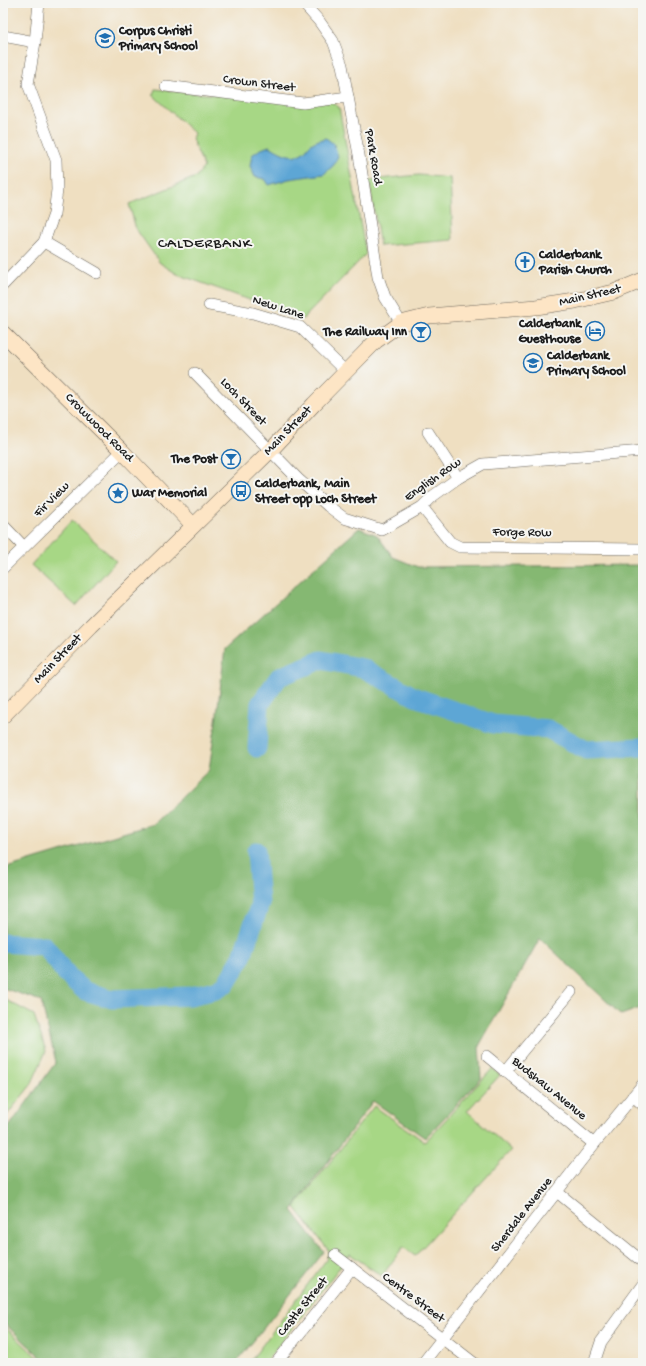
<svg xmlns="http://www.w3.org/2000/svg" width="646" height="1366" font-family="'Gochi Hand',sans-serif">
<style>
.green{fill:#a7d785;stroke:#627a50}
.forest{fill:#85b872;stroke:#506a47}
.water{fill:#5da6d5;stroke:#3c6178}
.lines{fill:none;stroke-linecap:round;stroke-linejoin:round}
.river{stroke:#5da6d5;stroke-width:19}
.street-casing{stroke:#666056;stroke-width:12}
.secondary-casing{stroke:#666056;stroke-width:16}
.street{stroke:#fff;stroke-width:11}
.secondary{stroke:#fde5c5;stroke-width:15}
.labels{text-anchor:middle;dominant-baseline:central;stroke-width:4;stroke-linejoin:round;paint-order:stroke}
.poi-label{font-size:13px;font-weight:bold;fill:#1c1c1c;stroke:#f6f6f2;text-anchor:start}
.street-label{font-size:13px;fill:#1c1c1c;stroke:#f6f6f2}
.quarter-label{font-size:15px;letter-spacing:1px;fill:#1c1c1c;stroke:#f6f6f2}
</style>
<rect width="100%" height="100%" fill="#f6f6f2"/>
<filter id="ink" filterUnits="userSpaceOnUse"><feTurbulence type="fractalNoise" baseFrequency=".025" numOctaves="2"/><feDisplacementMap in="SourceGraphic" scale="8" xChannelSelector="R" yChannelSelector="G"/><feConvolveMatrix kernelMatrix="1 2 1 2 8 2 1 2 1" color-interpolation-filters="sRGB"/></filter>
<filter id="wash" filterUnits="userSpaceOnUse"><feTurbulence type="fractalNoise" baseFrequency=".012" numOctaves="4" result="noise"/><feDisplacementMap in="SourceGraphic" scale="16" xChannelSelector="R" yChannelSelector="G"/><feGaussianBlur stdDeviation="0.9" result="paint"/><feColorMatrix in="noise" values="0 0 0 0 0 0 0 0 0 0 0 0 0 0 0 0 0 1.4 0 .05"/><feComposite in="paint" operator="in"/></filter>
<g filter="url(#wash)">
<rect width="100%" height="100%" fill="#efdfc1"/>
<!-- green -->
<g class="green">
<path d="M155,89L191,93L331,102L339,107L366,254L303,319L177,274L160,263L136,229L129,204L196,177L204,167L192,139L194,133L153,95Z"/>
<path d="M419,175L450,178L453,240L380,246L369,180Z"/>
<path d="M72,520L116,561L76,606L31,565Z"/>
<path d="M6,1000L34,1015L46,1051L31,1085L3,1120V1032Z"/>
<path d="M492,1069L500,1075L467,1111L511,1150L415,1256L403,1247L382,1276L350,1254L265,1363H249L326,1260L329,1251L295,1207L374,1106L425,1142Z"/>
<path d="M3,1325L43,1363H3Z"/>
</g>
<!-- forest -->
<path class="forest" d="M359,528L377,535L393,557L418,567L643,565V1007L621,1015L540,938L479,1046L481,1079L425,1138L373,1101L292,1210L324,1252L236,1363H47L3,1322V1135L56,1062L41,1001L3,988V869L153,824L209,770L217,714L225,649Z"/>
<!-- water -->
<path class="water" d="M326,138L334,144L338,156L334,165L324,174L289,179L269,185L265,179L255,177L250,166L252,155L259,150L269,146C279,151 291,160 302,153C305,152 307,148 309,146C313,141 320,140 326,138Z"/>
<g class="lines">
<!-- river -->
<g class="river">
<path d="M257,748L260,704L279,677L321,660L363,668L415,697L493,724L548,729L586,750L643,747"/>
<path d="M3,943L45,946L67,975L85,991L112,999L190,996L216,990L226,984L241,959L260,904L256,851"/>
</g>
</g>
</g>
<g filter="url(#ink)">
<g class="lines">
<!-- street casing -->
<g class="street-casing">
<g id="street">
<path d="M303,3L319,21L333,41L342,65L359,155L378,277L385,297L401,323"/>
<path d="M3,36L35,42"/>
<path d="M166,86L303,103L348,97"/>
<path d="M44,242L97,273"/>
<path d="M3,285L44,242L54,214L57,190L56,160L28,84L35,42L39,3"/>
<path d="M209,305L253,313L300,327L346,372"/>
<path d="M195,373L298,479L328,506L344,518L382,530L422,507L433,496L458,478L483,464L643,451"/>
<path d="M428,432L458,478"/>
<path d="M422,507L450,542L460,547L640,549"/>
<path d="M3,525L24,547"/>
<path d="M3,568L122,451"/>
<path d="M487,1056L594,1144"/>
<path d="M505,1072L571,992"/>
<path d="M633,1096L643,1105"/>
<path d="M557,1192L643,1262"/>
<path d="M335,1255L474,1363"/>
<path d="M276,1363L352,1268"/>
<path d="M423,1363L594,1144L643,1084"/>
<path d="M594,1363L601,1342L643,1284"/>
</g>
</g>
<!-- secondary casing -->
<g class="secondary-casing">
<g id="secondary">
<path d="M3,333L122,451L193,525"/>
<path d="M3,716L91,626L271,450L314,404L376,341L401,323L429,316L536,307L575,301L614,292L643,280"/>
</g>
</g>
<!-- street -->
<use href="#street" class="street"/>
<!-- secondary -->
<use href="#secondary" class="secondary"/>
</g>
</g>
<!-- icons -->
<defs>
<g id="school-ring" transform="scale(1)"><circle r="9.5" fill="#f6f6f2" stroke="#1f6fb2" stroke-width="1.5"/><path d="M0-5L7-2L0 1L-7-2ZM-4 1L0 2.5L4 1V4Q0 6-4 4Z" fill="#1f6fb2"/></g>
<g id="church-ring" transform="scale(1)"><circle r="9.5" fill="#f6f6f2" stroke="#1f6fb2" stroke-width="1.5"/><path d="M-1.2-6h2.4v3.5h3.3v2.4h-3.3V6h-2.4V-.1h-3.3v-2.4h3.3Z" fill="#1f6fb2"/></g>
<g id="hotel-ring" transform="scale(1)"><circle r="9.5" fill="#f6f6f2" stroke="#1f6fb2" stroke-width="1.5"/><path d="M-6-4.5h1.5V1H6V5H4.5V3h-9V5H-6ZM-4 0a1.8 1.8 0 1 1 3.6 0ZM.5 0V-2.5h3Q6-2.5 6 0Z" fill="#1f6fb2"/></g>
<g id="bar-ring" transform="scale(1)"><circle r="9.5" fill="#f6f6f2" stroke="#1f6fb2" stroke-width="1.5"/><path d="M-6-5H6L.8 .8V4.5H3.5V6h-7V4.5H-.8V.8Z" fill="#1f6fb2"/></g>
<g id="bus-ring" transform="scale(1)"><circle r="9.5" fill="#f6f6f2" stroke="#1f6fb2" stroke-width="1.5"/><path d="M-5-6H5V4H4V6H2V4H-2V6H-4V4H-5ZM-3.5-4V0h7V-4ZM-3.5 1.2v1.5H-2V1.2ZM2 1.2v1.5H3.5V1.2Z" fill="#1f6fb2"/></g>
<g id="sight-ring" transform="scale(1)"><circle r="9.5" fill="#f6f6f2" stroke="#1f6fb2" stroke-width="1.5"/><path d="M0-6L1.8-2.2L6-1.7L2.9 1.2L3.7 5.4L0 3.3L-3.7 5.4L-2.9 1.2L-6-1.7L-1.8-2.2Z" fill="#1f6fb2"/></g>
</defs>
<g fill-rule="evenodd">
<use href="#school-ring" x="105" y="38"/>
<use href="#church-ring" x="525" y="262"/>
<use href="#hotel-ring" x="595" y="331"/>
<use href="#bar-ring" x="421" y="332"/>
<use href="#school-ring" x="533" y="363"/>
<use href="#bar-ring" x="231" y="459"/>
<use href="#bus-ring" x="241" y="491"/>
<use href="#sight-ring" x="118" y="493"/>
</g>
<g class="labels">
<!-- poi labels -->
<g class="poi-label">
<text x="119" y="31">Corpus Christi<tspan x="119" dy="15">Primary School</tspan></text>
<text x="539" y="255">Calderbank<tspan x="539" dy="15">Parish Church</tspan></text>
<text x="581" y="324" text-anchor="end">Calderbank<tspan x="581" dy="15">Guesthouse</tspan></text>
<text x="407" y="332" text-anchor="end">The Railway Inn</text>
<text x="547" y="356">Calderbank<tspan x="547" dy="15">Primary School</tspan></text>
<text x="217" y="459" text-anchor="end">The Post</text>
<text x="255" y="484">Calderbank, Main<tspan x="255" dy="15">Street opp Loch Street</tspan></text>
<text x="132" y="493">War Memorial</text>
</g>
<!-- street labels -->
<g class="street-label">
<text transform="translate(259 84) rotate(7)">Crown Street</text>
<text transform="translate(373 157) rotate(80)">Park Road</text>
<text transform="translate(590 296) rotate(-13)">Main Street</text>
<text transform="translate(278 308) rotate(18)">New Lane</text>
<text transform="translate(243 402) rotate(46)">Loch Street</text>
<text transform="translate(99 428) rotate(45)">Crowwood Road</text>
<text transform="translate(288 431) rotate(-46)">Main Street</text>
<text transform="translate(433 480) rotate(-35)">English Row</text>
<text transform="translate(52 500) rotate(-45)">Fir View</text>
<text transform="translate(522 533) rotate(1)">Forge Row</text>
<text transform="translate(58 659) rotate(-46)">Main Street</text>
<text transform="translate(549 1089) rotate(39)">Budshaw Avenue</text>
<text transform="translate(522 1215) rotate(-52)">Sherdale Avenue</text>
<text transform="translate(413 1298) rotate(37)">Centre Street</text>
<text transform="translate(303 1307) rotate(-51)">Castle Street</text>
</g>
<!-- quarter labels -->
<g class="quarter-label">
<text x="205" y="244">CALDERBANK</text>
</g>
</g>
<!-- margin -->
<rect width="646" height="1366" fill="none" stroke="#f6f6f2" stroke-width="16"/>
</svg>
